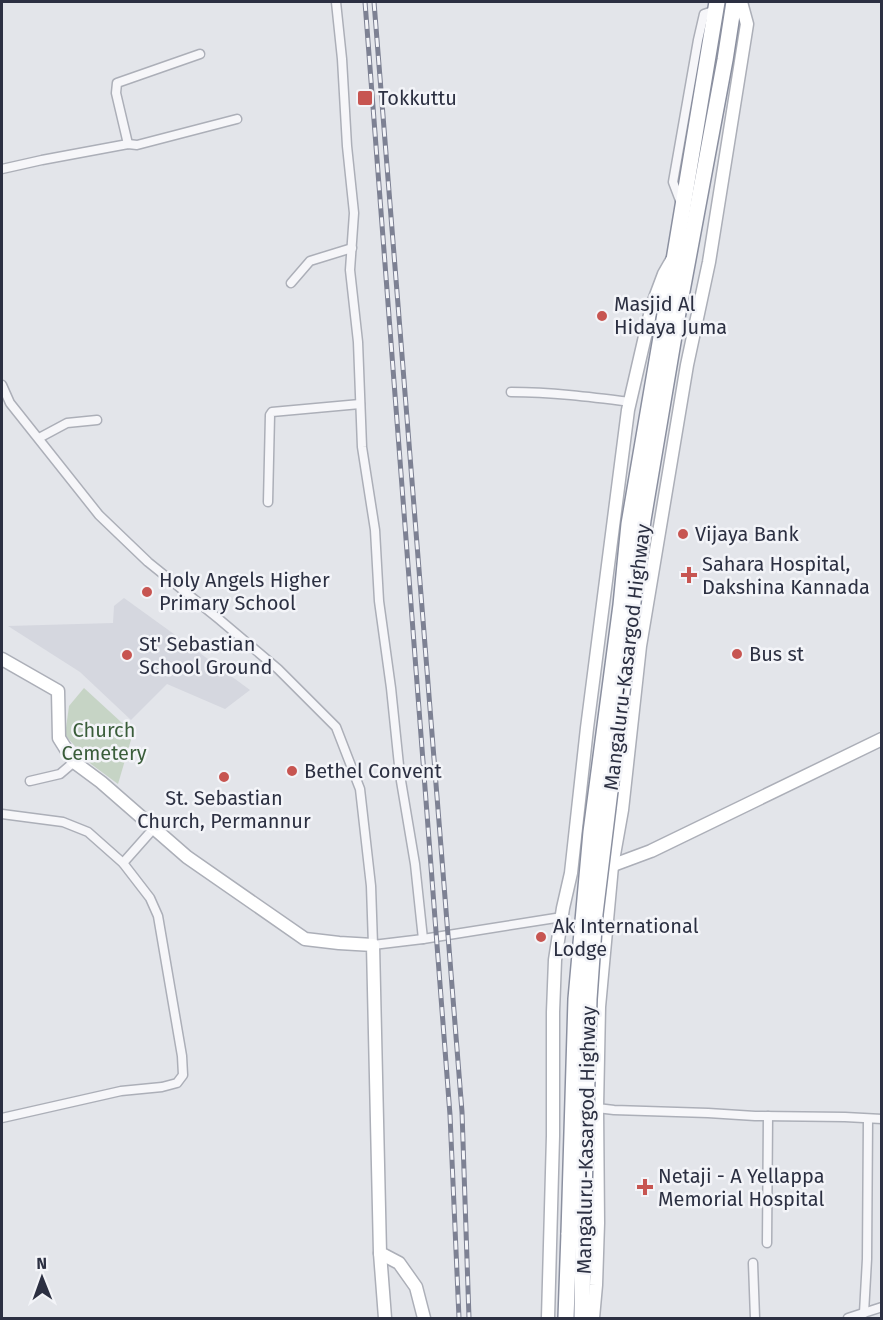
<svg xmlns="http://www.w3.org/2000/svg" width="883" height="1320" font-family="'Fira Sans',sans-serif">
<style>
.built{fill:#d5d7df}
.green{fill:#c6d4c5}
.lines{fill:none;stroke-linecap:round;stroke-linejoin:round}
.street-casing{stroke:#acafb8;stroke-width:11}
.secondary-casing{stroke:#acafb8;stroke-width:15}
.highway-casing{stroke:#8b90a0;stroke-width:18}
.street{stroke:#f6f6f9;stroke-width:8}
.secondary{stroke:#fff;stroke-width:12}
.highway{stroke:#fff;stroke-width:15}
.rail-casing{stroke:#7d8193;stroke-width:5}
.rail{stroke:#f3f4f8;stroke-width:3;stroke-dasharray:9;stroke-linecap:butt}
.highway-bridge-casing{stroke:#8b90a0;stroke-width:18;stroke-linecap:butt}
.highway-bridge{stroke:#fff;stroke-width:15}
.poi-dot{fill:#c75551;stroke:#f3f4f8;stroke-width:2}
.labels{text-anchor:middle;dominant-baseline:central;stroke-width:5;stroke-linejoin:round;paint-order:stroke}
.poi-label{font-size:20px;fill:#2c3042;stroke:#f3f4f8;text-anchor:start}
.street-label{font-size:20px;fill:#2c3042;stroke:#f3f4f8}
.park-label{font-size:20px;fill:#3a5d3a;stroke:#f3f4f8}
</style>
<rect width="100%" height="100%" fill="#e3e5ea"/>
<!-- built -->
<path class="built" d="M124,598L178,637L250,690L225,709L167,684L131,720L80,672L8,626L113,623L114,606Z"/>
<!-- green -->
<path class="green" d="M84,688L133,733L118,784L91,764L65,735L69,706Z"/>
<g class="lines">
<!-- street casing -->
<g class="street-casing">
<g id="street">
<path d="M336,2L342,59L347,146L354,213L350,270L358,342L362,447L375,530L379,601L391,688L400,775L415,864L423,939"/>
<path d="M128,144L116,93L117,83L200,54"/>
<path d="M2,169L42,160L128,144L137,145L237,119"/>
<path d="M681,203L673,182L698,40L704,14L716,10"/>
<path d="M291,283L310,261L352,248"/>
<path d="M2,385L10,403L99,515L148,562L220,620L278,669L336,727L360,789L371,886L373,945L423,939L562,917"/>
<path d="M511,392C551,392 591,397 631,402"/>
<path d="M39,438L67,423L97,420"/>
<path d="M268,502L270,415L272,412L360,404"/>
<path d="M30,781L60,774L74,762"/>
<path d="M2,814L63,822L88,832L123,863L150,898L158,916L182,1056L183,1075L177,1083L162,1087L121,1091L2,1118"/>
<path d="M123,863L154,828"/>
<path d="M597,1108L614,1110L708,1113L755,1116L845,1117L882,1119"/>
<path d="M767,1243L768,1116"/>
<path d="M753,1263L755,1318"/>
<path d="M864,1313L867,1259L868,1119"/>
<path d="M848,1318L882,1307"/>
</g>
</g>
<!-- secondary casing -->
<g class="secondary-casing">
<g id="secondary">
<path d="M2,659L58,691L59,738L74,762L101,782L187,857L305,939L339,943L373,945L380,1253L399,1263L416,1287L424,1318"/>
<path d="M608,867L651,851L882,739"/>
<path d="M380,1253L385,1318"/>
<path d="M548,1318L553,1136V1012L555,960L563,908L571,873L587,728L628,410L652,306L664,274L672,260"/>
<path d="M593,1318L596,1285L598,1223L597,1108L599,1007L612,866L622,810L640,646L687,365L709,262L747,24L741,2"/>
</g>
</g>
<!-- highway casing -->
<g class="highway-casing">
<g id="highway">
<path d="M665,314L717,2"/>
<path d="M677,318L725,60L734,2"/>
<path d="M566,1318L569,1233"/>
<path d="M582,1318L583,1235"/>
</g>
</g>
<!-- street -->
<use href="#street" class="street"/>
<!-- secondary -->
<use href="#secondary" class="secondary"/>
<!-- highway -->
<use href="#highway" class="highway"/>
<!-- rail casing -->
<g class="rail-casing">
<g id="rail">
<path d="M365,2L450,1115L459,1318"/>
<path d="M374,2L462,1112L469,1318"/>
</g>
</g>
<!-- rail -->
<use href="#rail" class="rail"/>
<!-- highway-bridge casing -->
<g class="highway-bridge-casing">
<g id="highway-bridge">
<path d="M569,1233L576,999L591,832L621,605L629,524L665,314"/>
<path d="M583,1235L589,999L595,914L643,520L677,318"/>
</g>
</g>
<!-- highway-bridge -->
<use href="#highway-bridge" class="highway-bridge"/>
</g>
<!-- markers -->
<g class="poi-dot">
<rect x="357" y="90" width="16" height="16" rx="3"/>
<circle cx="602" cy="316" r="6"/>
<circle cx="683" cy="534" r="6"/>
<path d="M686 566h6v6h6v6h-6v6h-6v-6h-6v-6h6z"/>
<circle cx="147" cy="592" r="6"/>
<circle cx="737" cy="654" r="6"/>
<circle cx="127" cy="655" r="6"/>
<circle cx="292" cy="771" r="6"/>
<circle cx="224" cy="777" r="6"/>
<circle cx="541" cy="937" r="6"/>
<path d="M642 1178h6v6h6v6h-6v6h-6v-6h-6v-6h6z"/>
</g>
<g class="labels">
<!-- poi labels -->
<g class="poi-label">
<text x="378" y="98">Tokkuttu</text>
<text x="614" y="304">Masjid Al<tspan x="614" dy="23">Hidaya Juma</tspan></text>
<text x="695" y="534">Vijaya Bank</text>
<text x="702" y="564">Sahara Hospital,<tspan x="702" dy="23">Dakshina Kannada</tspan></text>
<text x="159" y="580">Holy Angels Higher<tspan x="159" dy="23">Primary School</tspan></text>
<text x="139" y="644">St' Sebastian<tspan x="139" dy="23">School Ground</tspan></text>
<text x="749" y="654">Bus st</text>
<text x="304" y="771">Bethel Convent</text>
<text x="224" y="798" text-anchor="middle">St. Sebastian<tspan x="224" dy="23">Church, Permannur</tspan></text>
<text x="553" y="926">Ak International<tspan x="553" dy="23">Lodge</tspan></text>
<text x="658" y="1176">Netaji - A Yellappa<tspan x="658" dy="23">Memorial Hospital</tspan></text>
</g>
<!-- street labels -->
<g class="street-label">
<text transform="translate(627 657) rotate(-83)">Mangaluru-Kasargod Highway</text>
<text transform="translate(586 1140) rotate(-89)">Mangaluru-Kasargod Highway</text>
</g>
<!-- park labels -->
<g class="park-label">
<text x="104" y="730">Church<tspan x="104" dy="23">Cemetery</tspan></text>
</g>
</g>
<!-- border -->
<rect width="883" height="1320" fill="none" stroke="#2c3042" stroke-width="6"/>
<!-- north arrow -->
<g transform="translate(42 1278) rotate(359)" stroke="#f3f4f8" stroke-width="4.5" paint-order="stroke">
<path d="M0-4.5L10 22L0 15L-10 22Z" fill="#2c3042"/>
<text y="-9" font-size="16" font-weight="bold" text-anchor="middle" fill="#2c3042">N</text>
</g>
</svg>
